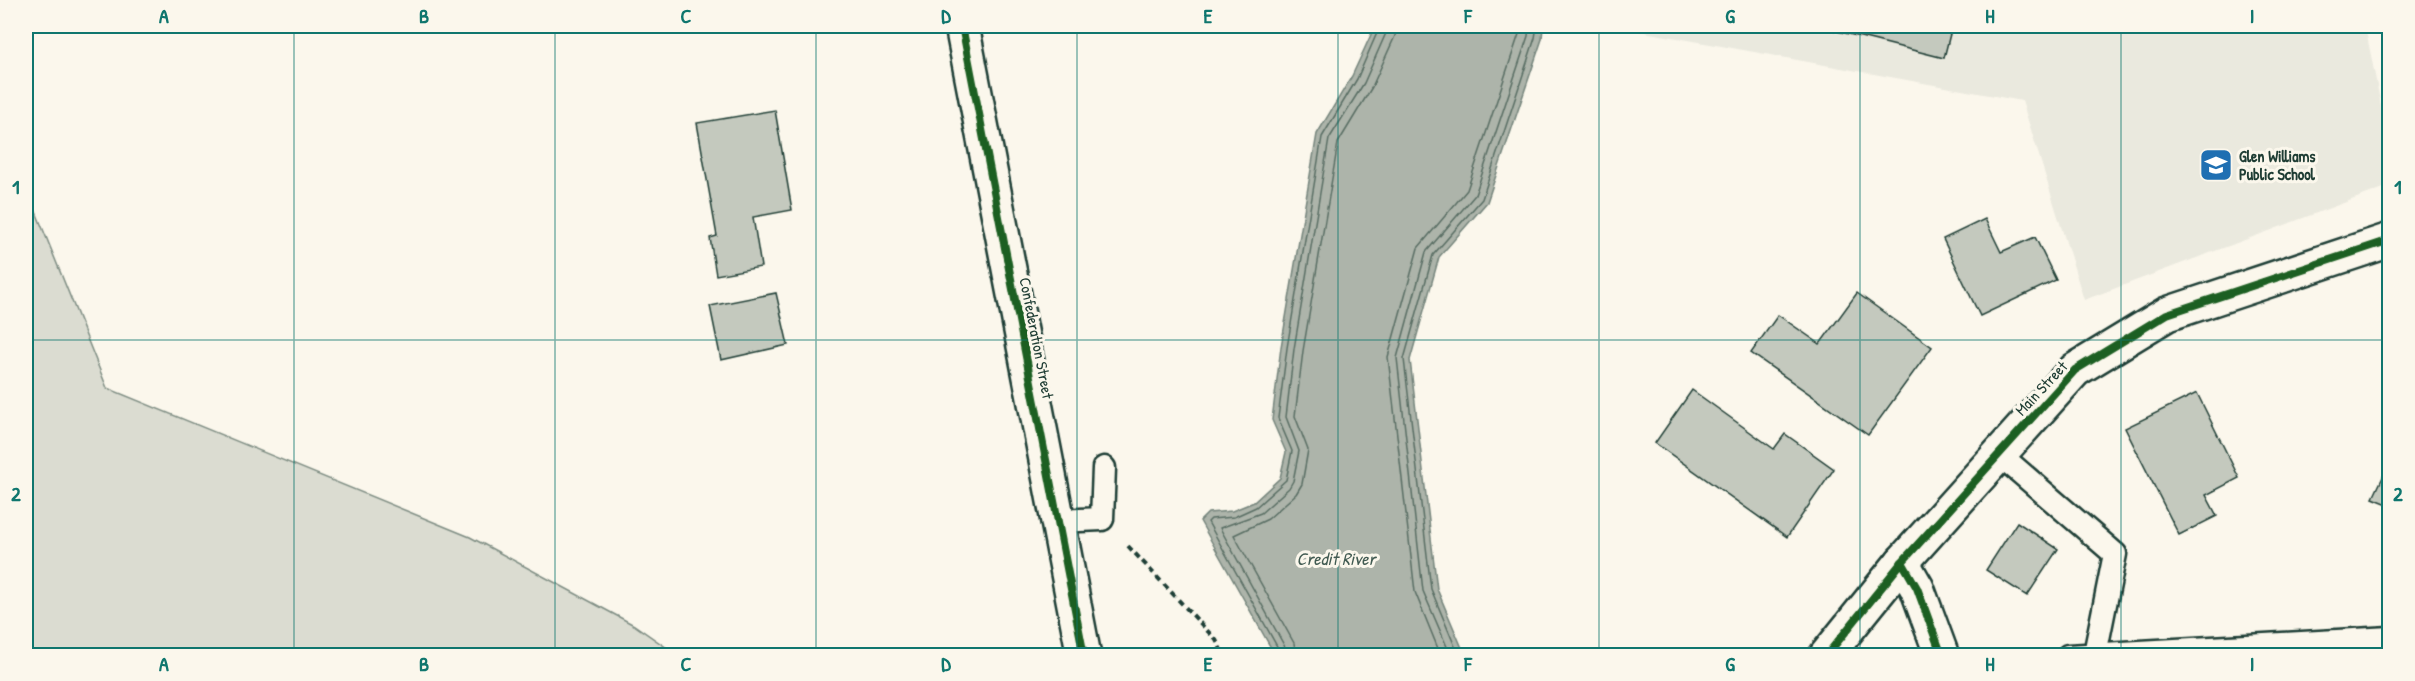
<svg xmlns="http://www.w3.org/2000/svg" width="2415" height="681" font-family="'Patrick Hand',sans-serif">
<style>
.built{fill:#eae9de}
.green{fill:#dbdcd1;stroke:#7d8c82;stroke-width:1.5}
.water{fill:#adb4aa;stroke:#74847b;stroke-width:1.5}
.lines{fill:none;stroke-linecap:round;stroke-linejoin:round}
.shore{stroke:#586d63;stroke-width:1.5}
.building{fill:#c4c9be;stroke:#1f3d34;stroke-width:1.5}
.service-casing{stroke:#1f3d34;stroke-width:27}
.minor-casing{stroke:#1f3d34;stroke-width:38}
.tertiary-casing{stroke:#1f3d34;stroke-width:38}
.secondary-casing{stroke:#1f3d34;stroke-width:38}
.path{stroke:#1f3d34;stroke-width:4;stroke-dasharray:6 4.5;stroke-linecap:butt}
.service{stroke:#fbf7ec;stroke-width:22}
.minor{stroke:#fbf7ec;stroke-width:33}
.tertiary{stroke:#fbf7ec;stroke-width:33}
.secondary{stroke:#fbf7ec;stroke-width:33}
.cycleway-casing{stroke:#fbf7ec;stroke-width:11}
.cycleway{stroke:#1b5e20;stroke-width:8}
.grid{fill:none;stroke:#0f766e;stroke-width:1.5;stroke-opacity:0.55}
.labels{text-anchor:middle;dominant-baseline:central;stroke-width:6;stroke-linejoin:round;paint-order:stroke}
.poi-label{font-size:16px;font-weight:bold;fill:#1f3d34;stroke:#fbf7ec;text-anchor:start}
.street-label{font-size:16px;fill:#1f3d34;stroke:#fbf7ec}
.water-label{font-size:18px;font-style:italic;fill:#425b52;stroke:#fbf7ec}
.neatline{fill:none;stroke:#0f766e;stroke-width:2}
.grid-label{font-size:20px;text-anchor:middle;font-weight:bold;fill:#0f766e}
</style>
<rect width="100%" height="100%" fill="#fbf7ec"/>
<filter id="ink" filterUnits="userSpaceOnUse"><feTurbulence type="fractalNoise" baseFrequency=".0167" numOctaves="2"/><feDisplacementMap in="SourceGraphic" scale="12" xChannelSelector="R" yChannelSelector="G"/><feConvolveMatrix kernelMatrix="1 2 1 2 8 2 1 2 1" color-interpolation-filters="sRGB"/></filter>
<g filter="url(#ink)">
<!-- built -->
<path class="built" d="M1611,26H2365L2389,145V186L2084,300L2022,101Z"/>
<!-- green -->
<g class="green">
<path d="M26,187L107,388L470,537L634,625L677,655H26Z"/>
<path d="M2390,652L2389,656H1891V655Z"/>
</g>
<!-- water -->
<path class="water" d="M1375,26H1543L1542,39L1487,202L1439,257L1410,360L1437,589L1465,655H1275L1200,521L1208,513L1232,511L1254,502L1280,478L1286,452L1272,420L1281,347L1317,134L1352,76Z"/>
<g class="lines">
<!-- shore -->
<g class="shore">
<path d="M1280,656L1279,650L1208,522L1211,519L1234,517L1256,507L1286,480L1292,451L1278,418L1287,348L1322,137L1357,79L1380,26"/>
<path d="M1287,656L1285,647L1220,528L1261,513L1289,488L1293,481L1299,451L1286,417L1294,349L1329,139L1364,83L1386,33L1387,26"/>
<path d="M1296,656L1294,643L1234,535L1268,519L1296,494L1302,484L1308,450L1295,416L1303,351L1338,143L1372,87L1395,36L1396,26"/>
<path d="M1441,656L1415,592L1388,357L1418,248L1467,190L1519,34L1520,26"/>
<path d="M1451,656L1423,591L1397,358L1426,252L1475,195L1528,36L1529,26"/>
<path d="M1459,656L1431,589L1404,359L1433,255L1482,199L1535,38L1537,26"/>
</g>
</g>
<!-- building -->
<g class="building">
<path d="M1817,26H1952L1944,58Z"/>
<path d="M775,110L792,210L753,217L761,267L716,275L710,238L717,236L697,123Z"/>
<path d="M1985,219L2001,252L2035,237L2056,280L1980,316L1943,239Z"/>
<path d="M776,293L788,345L721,360L710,306Z"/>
<path d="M1857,293L1932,347L1868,435L1751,353L1778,315L1820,344Z"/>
<path d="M1692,390L1774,449L1785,434L1834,469L1787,537L1655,443Z"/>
<path d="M2197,393L2239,478L2206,495L2217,516L2179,535L2125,428Z"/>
<path d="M2390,462V505L2373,498Z"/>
<path d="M2017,522L2058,549L2027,596L1986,570Z"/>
</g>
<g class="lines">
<!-- service casing -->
<g class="service-casing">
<g id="service">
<path d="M1999,454L2115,554L2095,654"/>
<path d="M1058,521L1102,519L1104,468"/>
<path d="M2068,656L2390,638"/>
</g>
</g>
<!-- minor casing -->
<g class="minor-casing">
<path id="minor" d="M1902,562L1917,588L1942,656"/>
</g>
<!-- tertiary casing -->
<g class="tertiary-casing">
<path id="tertiary" d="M962,26L1084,656"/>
</g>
<!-- secondary casing -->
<g class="secondary-casing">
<path id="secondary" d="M1826,656L1902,562L2075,370L2167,314L2390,240"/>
</g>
<!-- path -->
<path class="path" d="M1128,546L1216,640L1224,656"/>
<!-- service -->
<use href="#service" class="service"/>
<!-- minor -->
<use href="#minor" class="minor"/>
<!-- tertiary -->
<use href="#tertiary" class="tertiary"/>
<!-- secondary -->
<use href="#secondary" class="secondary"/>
<!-- cycleway casing -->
<g class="cycleway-casing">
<g id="cycleway">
<path d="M962,26L1084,656"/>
<path d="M1902,562L1917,588L1942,656"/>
<path d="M1826,656L1902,562L2075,370L2167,314L2390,240"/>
</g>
</g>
<!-- cycleway -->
<use href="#cycleway" class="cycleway"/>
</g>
</g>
<!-- grid -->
<path class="grid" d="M294,26V656M555,26V656M816,26V656M1077,26V656M1338,26V656M1599,26V656M1860,26V656M2121,26V656M26,340H2390"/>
<!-- icons -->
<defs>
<g id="school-square" transform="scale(1.725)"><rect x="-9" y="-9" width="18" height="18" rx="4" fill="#1f6fb2" stroke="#fbf7ec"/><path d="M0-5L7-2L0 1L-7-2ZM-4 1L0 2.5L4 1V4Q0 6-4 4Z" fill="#fff"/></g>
</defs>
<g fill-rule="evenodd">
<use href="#school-square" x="2216" y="165"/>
</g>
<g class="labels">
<!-- poi labels -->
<g class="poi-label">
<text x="2239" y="156">Glen Williams<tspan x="2239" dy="18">Public School</tspan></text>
</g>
<!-- street labels -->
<g class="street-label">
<text transform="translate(1037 338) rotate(79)">Confederation Street</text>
<text transform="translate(2041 388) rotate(-47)">Main Street</text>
</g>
<!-- water labels -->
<g class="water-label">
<text x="1336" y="558">Credit River</text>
</g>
</g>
<!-- margin -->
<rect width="2415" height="681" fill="none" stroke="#fbf7ec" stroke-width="66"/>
<rect x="33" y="33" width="2349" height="615" class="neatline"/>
<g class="grid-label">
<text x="164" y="23">A</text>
<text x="424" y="23">B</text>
<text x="686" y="23">C</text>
<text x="946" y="23">D</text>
<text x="1208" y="23">E</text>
<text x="1468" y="23">F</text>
<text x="1730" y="23">G</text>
<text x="1990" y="23">H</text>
<text x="2252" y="23">I</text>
<text x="16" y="194">1</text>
<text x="2398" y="194">1</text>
<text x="16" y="501">2</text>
<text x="2398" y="501">2</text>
<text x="164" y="671">A</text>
<text x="424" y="671">B</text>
<text x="686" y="671">C</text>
<text x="946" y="671">D</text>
<text x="1208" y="671">E</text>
<text x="1468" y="671">F</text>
<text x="1730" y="671">G</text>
<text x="1990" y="671">H</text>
<text x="2252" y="671">I</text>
</g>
</svg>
